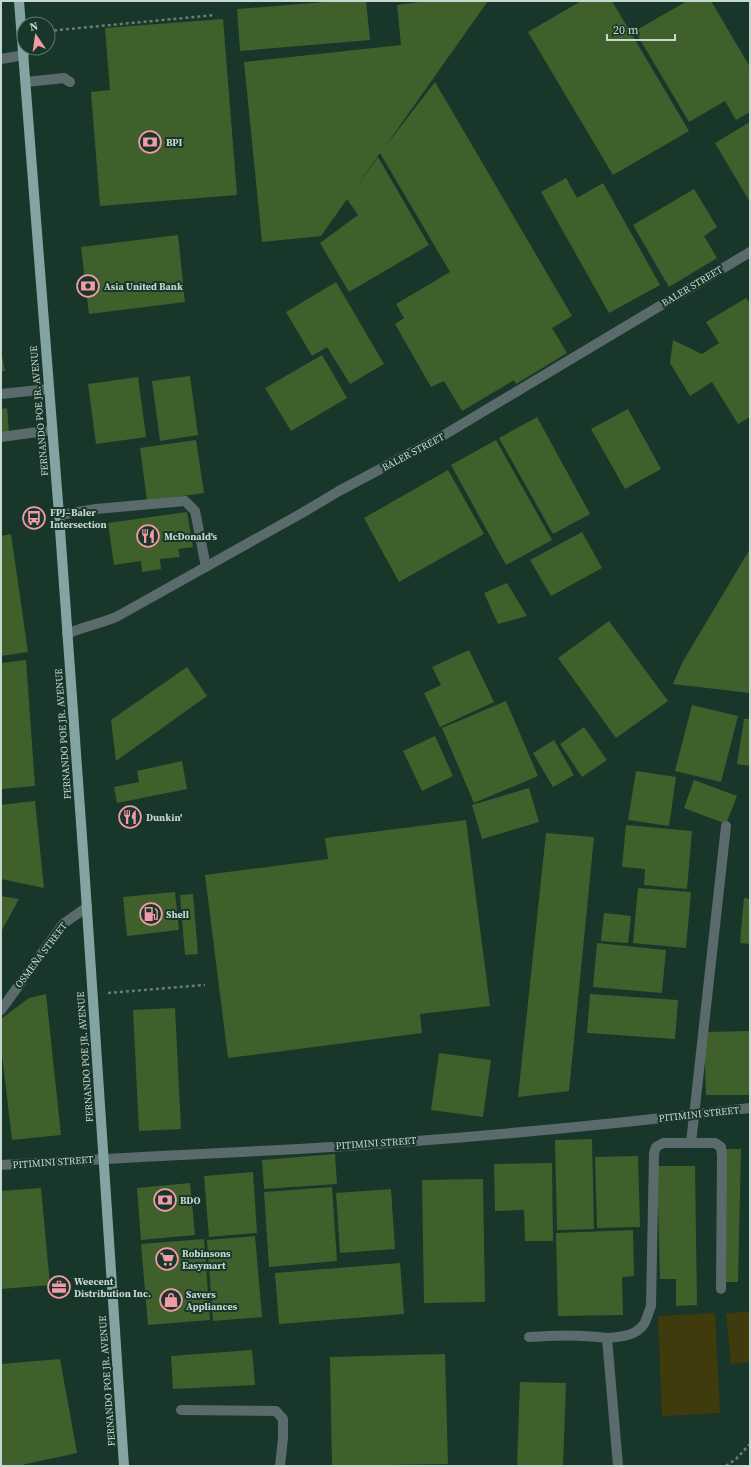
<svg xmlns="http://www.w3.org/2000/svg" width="751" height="1467" font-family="'Source Serif 4',serif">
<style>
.green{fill:#403b0c}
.building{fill:#3f602a}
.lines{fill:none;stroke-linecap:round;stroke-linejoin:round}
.path{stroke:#667e73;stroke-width:2.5;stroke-dasharray:3 3;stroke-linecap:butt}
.minor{stroke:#5b6a6a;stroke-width:10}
.major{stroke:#84a4a4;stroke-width:10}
.labels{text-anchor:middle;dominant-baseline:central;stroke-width:4;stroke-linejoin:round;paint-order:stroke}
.poi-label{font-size:10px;font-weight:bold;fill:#c8d8d0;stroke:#19362a;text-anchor:start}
.street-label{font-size:10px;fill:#c8d8d0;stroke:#19362a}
</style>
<rect width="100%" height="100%" fill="#19362a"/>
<!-- green -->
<g class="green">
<path d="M750,1311V1362L731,1364L726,1314Z"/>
<path d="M715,1313L720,1413L662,1416L658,1316Z"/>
</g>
<!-- building -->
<g class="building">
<path d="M338,1H366L370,40L240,51L237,9Z"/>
<path d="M427,1H488L384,148L435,82L572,316L552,328L567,353L516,384L514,380L462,411L444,381L431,387L395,324L404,318L396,304L450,272L380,153L350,196L378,157L429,245L349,292L320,243L358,215L347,199L321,236L262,242L244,62L401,45L397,5Z"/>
<path d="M581,1H612L689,131L613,175L528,32Z"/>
<path d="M687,1H711L750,67V112L736,120L725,101L689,122L635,31Z"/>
<path d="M223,19L237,195L100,206L91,92L110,90L105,28Z"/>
<path d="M750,122V202L715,143Z"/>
<path d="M566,178L577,198L603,183L660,285L609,313L541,192Z"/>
<path d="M694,189L717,227L704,236L717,258L669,287L633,225Z"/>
<path d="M178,235L185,302L89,314L81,247Z"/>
<path d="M336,282L384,364L350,384L327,347L312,356L286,312Z"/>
<path d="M746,298L750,304V417L738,424L712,382L690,396L670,363L673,340L702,354L719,343L706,322Z"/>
<path d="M1,351L5,371L1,372Z"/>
<path d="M322,355L347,398L291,431L265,388Z"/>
<path d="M190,376L198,435L160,441L152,381Z"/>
<path d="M138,377L146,437L96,444L88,384Z"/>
<path d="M7,408L9,433H1V409Z"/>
<path d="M628,409L661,469L625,489L591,429Z"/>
<path d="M537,417L590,514L553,534L499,438Z"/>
<path d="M196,440L204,493L147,501L140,448Z"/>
<path d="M496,440L552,540L506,565L451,465Z"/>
<path d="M448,470L484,534L399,582L364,518Z"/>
<path d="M187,512L193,547L178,549L180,557L160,559L161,569L142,572L141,561L114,565L108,523Z"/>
<path d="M582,532L602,568L551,596L530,560Z"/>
<path d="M11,534L28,652L1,656V536Z"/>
<path d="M750,549V693L673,684L682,663Z"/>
<path d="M507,583L527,616L498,624L484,593Z"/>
<path d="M609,621L668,701L616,738L558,658Z"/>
<path d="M469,650L494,702L440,727L424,693L441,685L432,667Z"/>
<path d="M26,660L35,786L1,789V663Z"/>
<path d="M187,667L207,696L116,761L111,720Z"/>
<path d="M506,701L538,776L474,803L442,728Z"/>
<path d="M692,705L738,716L721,782L675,771Z"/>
<path d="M744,719H750V766L737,764Z"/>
<path d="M584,727L607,760L582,777L560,744Z"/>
<path d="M435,736L453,776L422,791L403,751Z"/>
<path d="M554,740L574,775L553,787L533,753Z"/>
<path d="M182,761L187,789L117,803L114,787L139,782L137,771Z"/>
<path d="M636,771L676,777L669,826L628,820Z"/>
<path d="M694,780L737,796L726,824L684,808Z"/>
<path d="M529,788L539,822L482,839L472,805Z"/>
<path d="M35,801L44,888L1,879V805Z"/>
<path d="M466,820L490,1006L420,1014L422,1033L228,1058L205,875L328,859L325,838Z"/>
<path d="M626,825L692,831L687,889L644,885L645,869L622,867Z"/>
<path d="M546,833L594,837L569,1091L518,1097Z"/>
<path d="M638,888L691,892L686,948L633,943Z"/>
<path d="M175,892L179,930L127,936L123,897Z"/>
<path d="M193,894L198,954L185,955L180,895Z"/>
<path d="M1,896L19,899L1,932Z"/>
<path d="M744,898L750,899V944L740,943Z"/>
<path d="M604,913L631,916L628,943L601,941Z"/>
<path d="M597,943L666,950L662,993L593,987Z"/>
<path d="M46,994L61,1135L12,1140L1,1046V1019L29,998Z"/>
<path d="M590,994L678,1000L675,1039L587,1033Z"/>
<path d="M175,1008L181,1129L139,1131L133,1010Z"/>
<path d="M750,1031V1095H706L704,1032Z"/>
<path d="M439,1053L491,1060L483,1117L431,1110Z"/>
<path d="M592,1139L594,1229L557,1230L555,1140Z"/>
<path d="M726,1149H741L738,1282H723Z"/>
<path d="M335,1154L337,1184L264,1189L262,1160Z"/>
<path d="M638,1156L640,1227L597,1228L595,1157Z"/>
<path d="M552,1163L553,1241H525L524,1210L495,1211L494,1164Z"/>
<path d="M657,1166H695L697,1305L676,1306V1279H660Z"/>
<path d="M253,1172L257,1233L209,1237L204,1176Z"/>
<path d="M483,1179L485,1302L424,1303L422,1180Z"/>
<path d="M190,1183L195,1235L141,1240L137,1188Z"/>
<path d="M332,1187L337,1261L269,1267L264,1192Z"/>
<path d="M41,1188L50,1285L1,1289V1191Z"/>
<path d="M391,1189L395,1249L340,1253L336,1193Z"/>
<path d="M633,1230L634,1276L622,1277L623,1315L558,1316L556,1233Z"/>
<path d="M255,1236L262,1317L213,1321L207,1240Z"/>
<path d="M204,1239L210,1320L148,1325L141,1244Z"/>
<path d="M400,1263L404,1314L279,1324L275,1273Z"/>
<path d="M252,1350L255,1385L173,1389L171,1356Z"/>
<path d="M445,1354L448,1464L332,1466L330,1357Z"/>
<path d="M60,1359L77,1453L17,1466H1V1364Z"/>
<path d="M520,1382L566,1383L563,1466H517Z"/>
</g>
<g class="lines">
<!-- path -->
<g class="path">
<path d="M48,31L215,15"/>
<path d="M108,993L205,985"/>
<path d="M726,1466L736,1459L750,1444"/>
</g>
<!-- minor -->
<g class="minor">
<path d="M1,59L24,55"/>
<path d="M26,82L64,78L70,82"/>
<path d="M1,394L49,389"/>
<path d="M1,437L52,430"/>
<path d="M59,515L96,509L185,501L195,511L206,567"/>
<path d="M67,634C84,626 101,624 118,616L302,513L339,491L444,435L750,252"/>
<path d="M1,1010L63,924L87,907"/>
<path d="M691,1143L726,826"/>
<path d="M1,1165C100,1159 200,1154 299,1149C450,1140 600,1126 750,1108"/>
<path d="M529,1337C555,1335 580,1334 607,1338"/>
<path d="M181,1410L276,1411L283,1419V1438L280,1466"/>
<path d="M618,1466L607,1338C620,1337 636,1336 644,1324C647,1319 649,1311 651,1306L654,1153L656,1147L663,1143H715L721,1147L722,1156L721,1289"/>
</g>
<!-- major -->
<path class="major" d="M19,1L59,515L84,865L124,1466"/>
</g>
<!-- icons -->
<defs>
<g id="bank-ring" transform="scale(1.15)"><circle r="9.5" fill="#19362a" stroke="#f39aa8" stroke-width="1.5"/><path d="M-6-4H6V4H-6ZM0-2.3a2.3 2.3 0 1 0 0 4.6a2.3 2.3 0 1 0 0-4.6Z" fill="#f39aa8"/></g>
<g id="bus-ring" transform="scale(1.15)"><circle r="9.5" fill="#19362a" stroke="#f39aa8" stroke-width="1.5"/><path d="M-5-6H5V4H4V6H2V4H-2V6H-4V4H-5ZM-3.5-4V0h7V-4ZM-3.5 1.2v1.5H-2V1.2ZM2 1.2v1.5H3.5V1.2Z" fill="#f39aa8"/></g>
<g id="restaurant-ring" transform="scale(1.15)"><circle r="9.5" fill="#19362a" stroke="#f39aa8" stroke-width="1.5"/><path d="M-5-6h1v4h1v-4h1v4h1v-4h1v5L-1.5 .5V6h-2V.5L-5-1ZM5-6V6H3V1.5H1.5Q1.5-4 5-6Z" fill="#f39aa8"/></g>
<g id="fuel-ring" transform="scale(1.15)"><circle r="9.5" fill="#19362a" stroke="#f39aa8" stroke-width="1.5"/><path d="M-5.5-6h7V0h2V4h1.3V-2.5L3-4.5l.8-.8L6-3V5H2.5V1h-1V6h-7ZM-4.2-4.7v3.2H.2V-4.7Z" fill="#f39aa8"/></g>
<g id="supermarket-ring" transform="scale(1.15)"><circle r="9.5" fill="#19362a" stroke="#f39aa8" stroke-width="1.5"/><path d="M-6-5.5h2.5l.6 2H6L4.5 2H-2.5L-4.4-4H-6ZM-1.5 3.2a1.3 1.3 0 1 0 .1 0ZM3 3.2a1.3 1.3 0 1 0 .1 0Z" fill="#f39aa8"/></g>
<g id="office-ring" transform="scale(1.15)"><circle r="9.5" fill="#19362a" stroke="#f39aa8" stroke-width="1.5"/><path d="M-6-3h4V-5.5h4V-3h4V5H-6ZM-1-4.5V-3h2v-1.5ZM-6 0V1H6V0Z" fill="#f39aa8"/></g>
<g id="shop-ring" transform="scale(1.15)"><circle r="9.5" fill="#19362a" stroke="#f39aa8" stroke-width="1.5"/><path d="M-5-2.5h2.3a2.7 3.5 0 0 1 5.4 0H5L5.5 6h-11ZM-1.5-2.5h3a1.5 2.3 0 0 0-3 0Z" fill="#f39aa8"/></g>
</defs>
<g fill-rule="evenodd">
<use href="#bank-ring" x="150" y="142"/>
<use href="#bank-ring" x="88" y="286"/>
<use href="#bus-ring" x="34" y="518"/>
<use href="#restaurant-ring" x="148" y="536"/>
<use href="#restaurant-ring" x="130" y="817"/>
<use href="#fuel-ring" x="151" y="914"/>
<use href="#bank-ring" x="165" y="1200"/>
<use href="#supermarket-ring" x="167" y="1259"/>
<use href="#office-ring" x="59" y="1287"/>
<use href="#shop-ring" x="171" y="1300"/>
</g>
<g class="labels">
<!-- poi labels -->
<g class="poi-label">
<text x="166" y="142">BPI</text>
<text x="104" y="286">Asia United Bank</text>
<text x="50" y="512">FPJ–Baler<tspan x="50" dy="12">Intersection</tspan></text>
<text x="164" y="536">McDonald's</text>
<text x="146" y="817">Dunkin'</text>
<text x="166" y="914">Shell</text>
<text x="180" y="1200">BDO</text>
<text x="182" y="1253">Robinsons<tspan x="182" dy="12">Easymart</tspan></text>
<text x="74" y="1281">Weecent<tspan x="74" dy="12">Distribution Inc.</tspan></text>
<text x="186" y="1294">Savers<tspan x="186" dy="12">Appliances</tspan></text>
</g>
<!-- street labels -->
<g class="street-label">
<text transform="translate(692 286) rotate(-31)">BALER STREET</text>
<text transform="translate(39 411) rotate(-95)">FERNANDO POE JR. AVENUE</text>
<text transform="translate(413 452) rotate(-28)">BALER STREET</text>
<text transform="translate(63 734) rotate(-94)">FERNANDO POE JR. AVENUE</text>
<text transform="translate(41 955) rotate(-53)">OSMEÑA STREET</text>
<text transform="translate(85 1057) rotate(-94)">FERNANDO POE JR. AVENUE</text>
<text transform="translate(699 1114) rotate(-6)">PITIMINI STREET</text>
<text transform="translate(376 1143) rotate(-4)">PITIMINI STREET</text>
<text transform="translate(53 1162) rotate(-4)">PITIMINI STREET</text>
<text transform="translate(107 1381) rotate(-94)">FERNANDO POE JR. AVENUE</text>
</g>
</g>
<!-- border -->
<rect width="751" height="1467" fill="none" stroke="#c8d8d0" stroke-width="4"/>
<!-- north arrow -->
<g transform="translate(36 36) rotate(347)"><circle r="19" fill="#19362a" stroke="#5f776c"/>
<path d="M0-3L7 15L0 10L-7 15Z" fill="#f39aa8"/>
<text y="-6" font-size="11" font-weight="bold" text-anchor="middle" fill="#c8d8d0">N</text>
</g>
<!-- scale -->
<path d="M607 34v6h68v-6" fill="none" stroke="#c8d8d0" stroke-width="2"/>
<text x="613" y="34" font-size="12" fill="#c8d8d0" stroke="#19362a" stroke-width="3" paint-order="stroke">20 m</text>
</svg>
